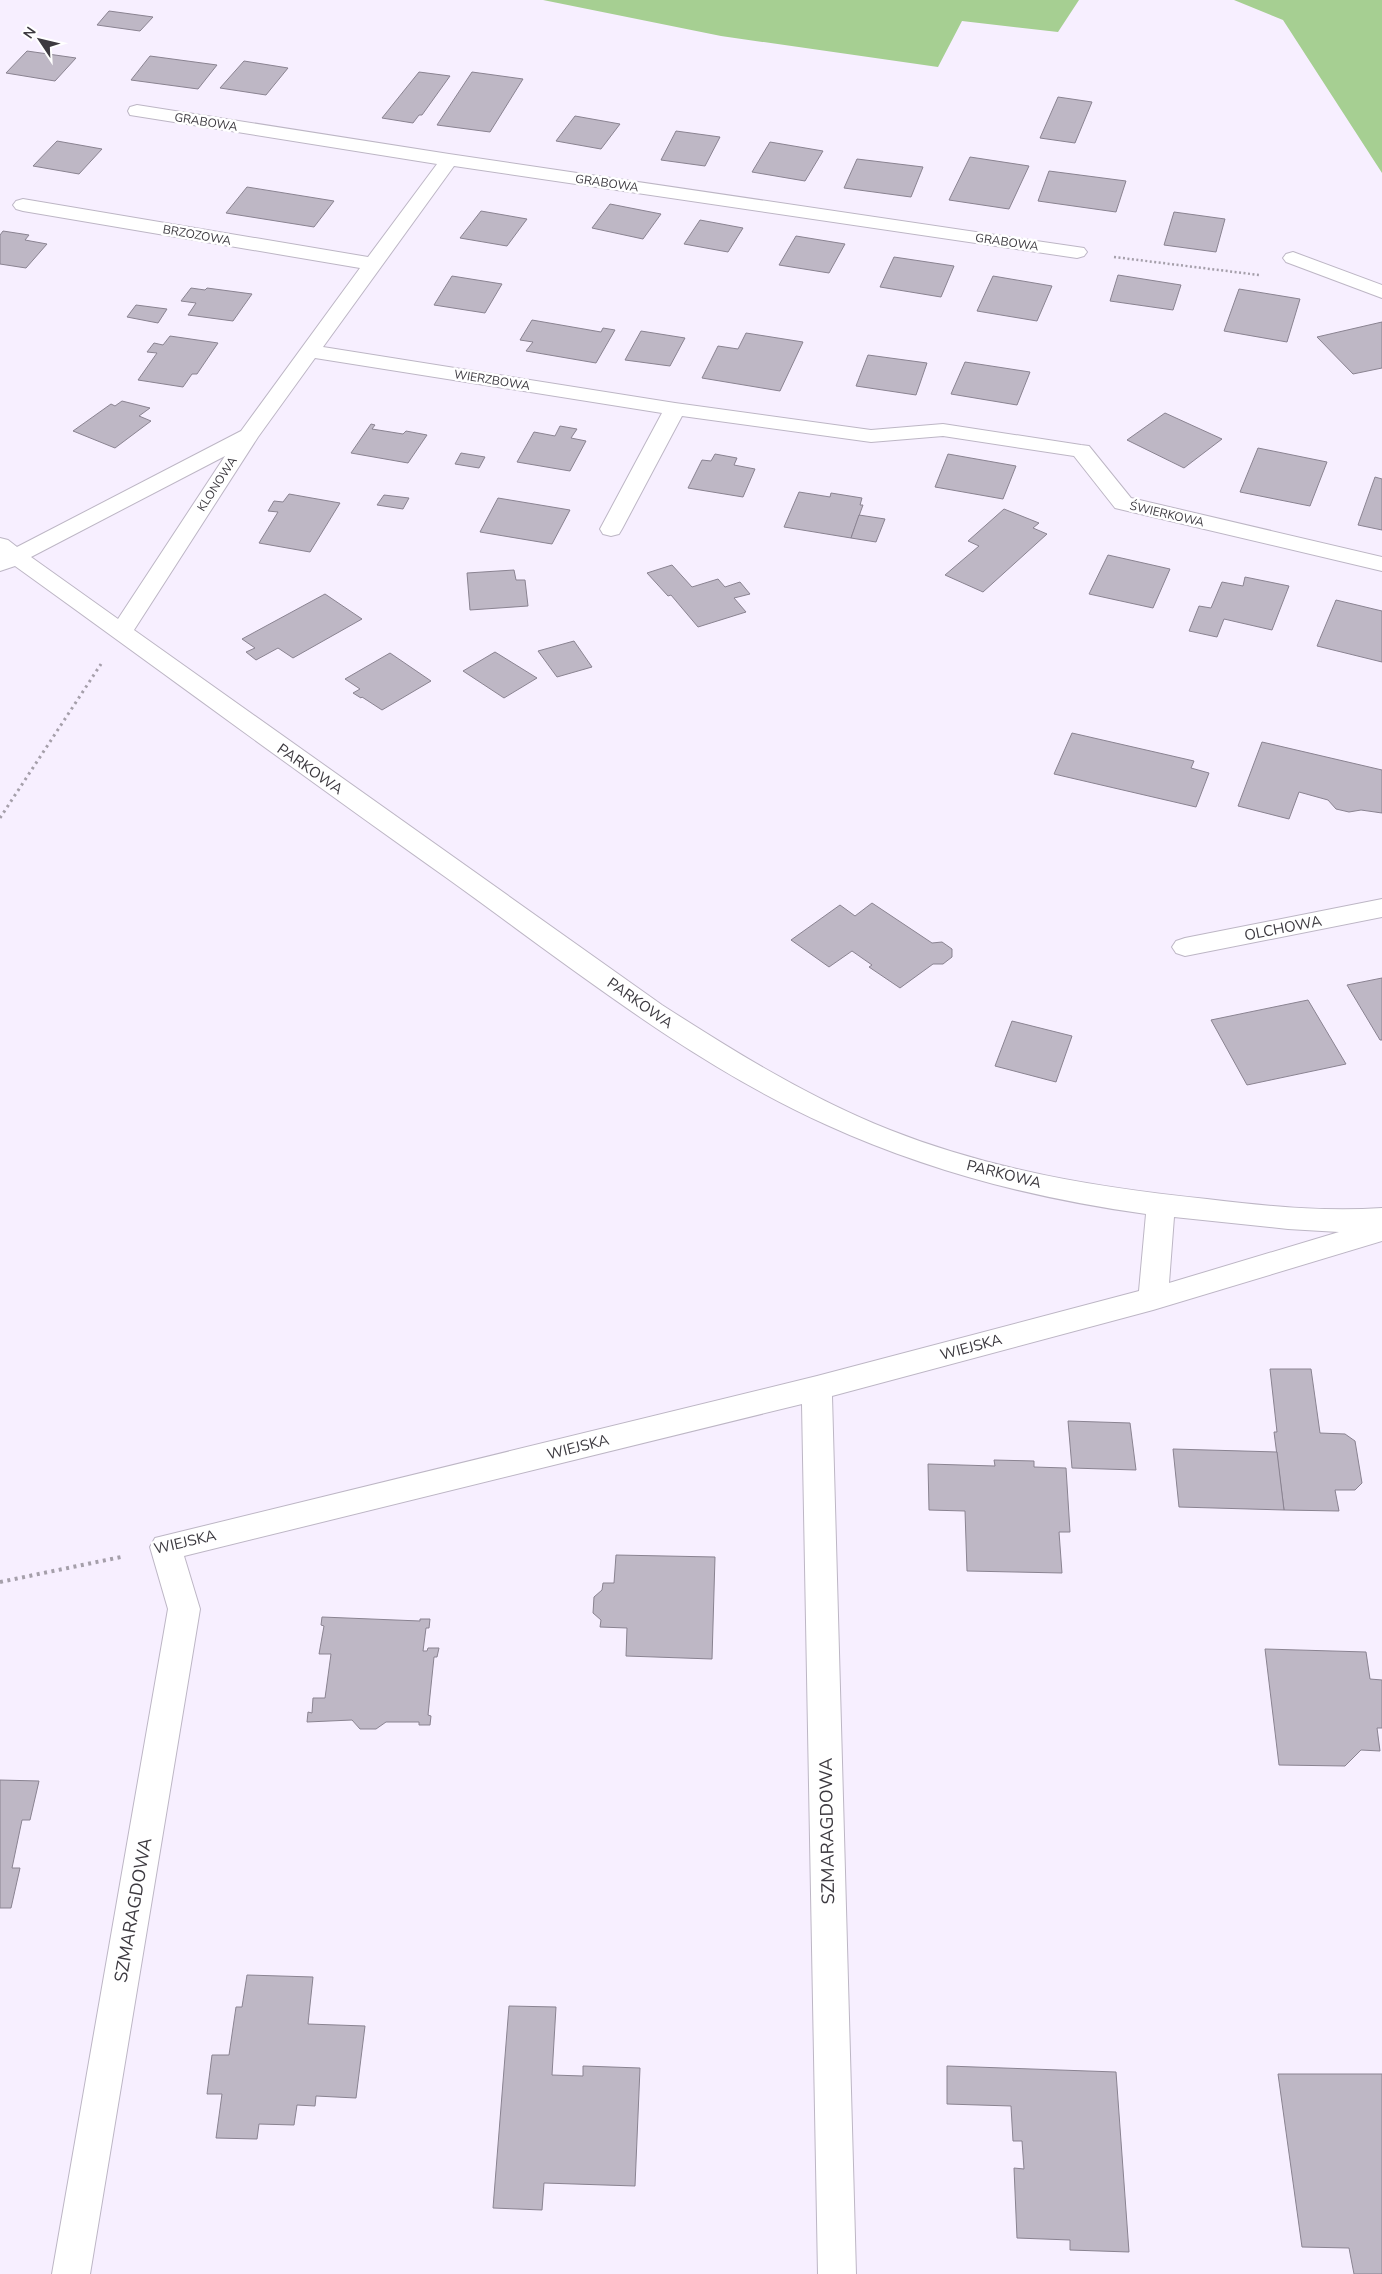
<svg xmlns="http://www.w3.org/2000/svg" width="1382" height="2274" font-family="'Nunito Sans',sans-serif">
<style>
.green{fill:#a6cf92}
.building{fill:#beb7c5;stroke:#8a8391}
.lines{fill:none;stroke-linecap:round;stroke-linejoin:round}
.minor-casing{stroke:#bdb6c5;stroke-width:2}
.path-far2{stroke:#a59faa;stroke-width:2.5;stroke-dasharray:2 2.5;stroke-linecap:butt}
.path-far1{stroke:#a59faa;stroke-width:3;stroke-dasharray:2.5 4;stroke-linecap:butt}
.path{stroke:#a59faa;stroke-width:4;stroke-dasharray:3 4.5;stroke-linecap:butt}
.minor{fill:#fff;fill-rule:evenodd}
.labels{text-anchor:middle;dominant-baseline:central;stroke-width:5;stroke-linejoin:round;paint-order:stroke}
.far-street-label{font-size:12px;fill:#3d3a40;stroke:#fff}
.street-label{font-size:15px;fill:#3d3a40;stroke:#fff}
.near-street-label{font-size:18px;fill:#3d3a40;stroke:#fff}
</style>
<rect width="100%" height="100%" fill="#f7efff"/>
<!-- green -->
<g class="green">
<path d="M543,0H1079L1058,32L962,21L938,67L721,36Z"/>
<path d="M1234,0H1382V173L1283,20Z"/>
</g>
<!-- building -->
<g class="building">
<path d="M109,11L153,17L140,31L97,25Z"/>
<path d="M27,51L76,58L55,81L6,73Z"/>
<path d="M150,56L217,65L198,89L131,80Z"/>
<path d="M244,61L288,68L266,95L220,88Z"/>
<path d="M419,72L450,76L422,115H419L413,123L382,118Z"/>
<path d="M472,72L523,79L490,132L437,125Z"/>
<path d="M1058,97L1092,102L1075,143L1040,138Z"/>
<path d="M575,116L620,124L601,149L556,141Z"/>
<path d="M676,131L720,137L705,166L661,160Z"/>
<path d="M57,141L102,149L79,174L33,166Z"/>
<path d="M770,142L823,151L805,181L752,172Z"/>
<path d="M970,157L1029,166L1009,209L949,200Z"/>
<path d="M857,159L923,167L911,197L844,188Z"/>
<path d="M1049,171L1126,181L1116,212L1038,201Z"/>
<path d="M247,187L334,201L314,227L226,213Z"/>
<path d="M610,204L661,214L643,239L592,228Z"/>
<path d="M481,211L527,219L507,246L460,238Z"/>
<path d="M1174,212L1225,219L1216,252L1164,245Z"/>
<path d="M700,220L743,228L728,252L684,244Z"/>
<path d="M3,231L29,235L25,240L47,244L26,268L0,264V235Z"/>
<path d="M796,236L845,244L829,273L779,265Z"/>
<path d="M894,257L954,266L941,297L880,287Z"/>
<path d="M1118,275L1181,285L1173,310L1110,301Z"/>
<path d="M452,276L502,284L485,313L434,305Z"/>
<path d="M993,276L1052,286L1037,321L977,311Z"/>
<path d="M191,288L205,290L207,288L252,294L233,321L188,315L196,303L181,301Z"/>
<path d="M1239,289L1300,299L1287,342L1224,331Z"/>
<path d="M136,305L167,309L158,323L127,317Z"/>
<path d="M532,320L601,332L603,328L615,330L596,363L526,351L533,342L520,340Z"/>
<path d="M1382,322V368L1353,374L1317,337Z"/>
<path d="M641,331L685,338L670,366L625,360Z"/>
<path d="M746,333L803,342L780,391L702,378L718,346L738,349Z"/>
<path d="M170,336L218,343L197,374H192L183,387L138,380L157,353L147,352L154,343L163,345Z"/>
<path d="M868,355L927,363L916,395L856,386Z"/>
<path d="M965,362L1030,372L1017,405L951,394Z"/>
<path d="M122,401L150,408L139,416L151,421L115,448L73,431L111,404L115,406Z"/>
<path d="M1165,413L1222,439L1184,468L1127,440Z"/>
<path d="M371,424L375,425L372,429L403,434L406,431L427,435L408,463L351,453Z"/>
<path d="M560,426L577,429L571,438L586,441L570,471L517,462L534,432L555,436Z"/>
<path d="M1258,448L1327,462L1310,506L1240,492Z"/>
<path d="M461,453L485,457L479,468L455,464Z"/>
<path d="M715,454L737,458L734,465L755,469L743,497L688,488L702,460L711,461Z"/>
<path d="M948,454L1016,466L1003,499L935,487Z"/>
<path d="M1375,477L1382,479V530L1358,525Z"/>
<path d="M799,492L830,497L831,493L862,498L860,505H863L851,538L784,527Z"/>
<path d="M289,494L340,503L310,552L259,543L278,512L268,511L274,501L283,502Z"/>
<path d="M384,495L409,498L403,509L377,505Z"/>
<path d="M498,498L570,510L552,544L480,532Z"/>
<path d="M1004,509L1039,523L1033,528L1047,534L983,592L945,575L979,546L968,541Z"/>
<path d="M859,515L885,519L876,542L851,538Z"/>
<path d="M1108,555L1170,569L1153,608L1089,594Z"/>
<path d="M672,565L692,587L718,579L725,587L740,582L750,594L734,598L746,612L698,627L671,595L668,596L647,573Z"/>
<path d="M514,570L516,580H525L528,606L470,610L467,573Z"/>
<path d="M1245,577L1289,586L1272,630L1224,619L1217,637L1189,631L1199,606L1211,608L1222,582L1243,586Z"/>
<path d="M325,594L362,619L293,658L278,648L256,660L246,652L255,648L242,639Z"/>
<path d="M1336,600L1382,611V662L1317,646Z"/>
<path d="M574,641L592,667L557,677L538,651Z"/>
<path d="M495,652L537,678L504,698L463,671Z"/>
<path d="M390,653L431,681L382,710L362,697L361,698L353,693L360,689L345,679Z"/>
<path d="M1072,733L1194,761L1191,768L1209,773L1196,807L1054,774Z"/>
<path d="M1262,742L1382,770V813L1361,810L1349,812L1336,809L1328,800L1299,792L1289,819L1238,806Z"/>
<path d="M872,903L932,943L942,942L952,949V957L943,964H933L900,988L869,967L872,965L852,951L829,967L791,940L840,905L855,916Z"/>
<path d="M1382,978V1040H1380L1347,985Z"/>
<path d="M1308,1000L1346,1064L1247,1085L1211,1020Z"/>
<path d="M1012,1021L1072,1036L1056,1082L995,1066Z"/>
<path d="M1270,1369H1311L1320,1433L1345,1434L1355,1441L1362,1483L1355,1490H1335L1339,1511L1284,1510L1274,1432H1277Z"/>
<path d="M1068,1421L1130,1423L1136,1470L1072,1468Z"/>
<path d="M1173,1449L1277,1452L1284,1510L1179,1507Z"/>
<path d="M994,1460L1034,1461V1467L1066,1468L1070,1532H1059L1062,1573L967,1571L965,1511L929,1510L928,1464L995,1466Z"/>
<path d="M616,1555L715,1557L712,1659L626,1656L627,1628L600,1627L601,1620L593,1613L594,1597L602,1590L603,1583H614Z"/>
<path d="M322,1617L420,1621V1619H430L429,1628H426L423,1651H427L428,1648H439L437,1657H434L428,1715L431,1716L430,1725H419V1722H386L376,1729H360L352,1720L307,1722L308,1712L312,1713L313,1698H325L331,1654H319L324,1626L321,1625Z"/>
<path d="M1265,1649L1366,1652L1370,1679L1382,1680V1728H1377L1380,1751L1361,1750L1345,1766L1279,1765Z"/>
<path d="M0,1780L39,1781L30,1820H22L12,1868H20L11,1908H0Z"/>
<path d="M247,1975L313,1977L308,2024L365,2026L356,2098L316,2096L315,2106L297,2105L294,2125L259,2124L257,2139L216,2138L222,2094H207L212,2055H229L236,2007H242Z"/>
<path d="M509,2006L556,2007L552,2075L583,2076V2066L640,2068L635,2186L544,2183L542,2210L493,2208Z"/>
<path d="M947,2066L1116,2072L1129,2252L1070,2250V2240L1017,2238L1014,2168L1024,2169L1022,2141H1013L1011,2106L947,2104Z"/>
<path d="M1278,2074H1382V2274H1354L1349,2248L1302,2247Z"/>
</g>
<g class="lines">
<!-- minor casing -->
<g class="minor-casing">
<g id="minor">
<path d="M137,105L449,154L1084,248L1087,252L1084,256L1077,258L454,166L323,347L675,403L871,430L943,424L1081,445L1089,446L1131,498L1382,557V571L1115,508L1074,456L943,436L871,442L682,416L622,529L619,534L611,536L603,534L600,529L662,413L315,358L258,437L134,630L662,1005C735,1052 809,1098 890,1130C991,1170 1099,1188 1207,1199C1265,1206 1323,1212 1382,1208V1241L1153,1310L832,1396L856,2274H818L802,1404L184,1556L200,1609L90,2274H52L168,1609L150,1547L155,1538L817,1376L1139,1291L1146,1214C1036,1199 928,1171 827,1125C689,1063 567,964 444,876C300,774 158,669 15,566L0,571V538L8,540L17,547L241,431L360,268L23,211L16,209L13,205L16,201L23,199L368,257L437,164L130,115L128,111L130,107ZM225,456L118,619L31,557ZM1174,1217L1288,1229L1339,1232L1169,1283Z"/>
<path d="M1293,252L1382,285V298L1286,262L1283,258L1286,254Z"/>
<path d="M1382,899V917L1185,956L1176,953L1172,947L1176,941L1185,938Z"/>
</g>
</g>
<!-- path-far2 -->
<path class="path-far2" d="M1114,257L1259,275"/>
<!-- path-far1 -->
<path class="path-far1" d="M0,818L101,664"/>
<!-- path -->
<path class="path" d="M0,1582L121,1557"/>
<!-- minor -->
<use href="#minor" class="minor"/>
</g>
<g class="labels">
<!-- far-street labels -->
<g class="far-street-label">
<text transform="translate(206 122) rotate(9)">GRABOWA</text>
<text transform="translate(607 183) rotate(8)">GRABOWA</text>
<text transform="translate(197 235) rotate(10)">BRZOZOWA</text>
<text transform="translate(1007 242) rotate(8)">GRABOWA</text>
<text transform="translate(492 380) rotate(9)">WIERZBOWA</text>
<text transform="translate(217 484) rotate(-57)">KLONOWA</text>
<text transform="translate(1167 514) rotate(13)">ŚWIERKOWA</text>
</g>
<!-- street labels -->
<g class="street-label">
<text transform="translate(310 769) rotate(35)">PARKOWA</text>
<text transform="translate(1283 928) rotate(-11)">OLCHOWA</text>
<text transform="translate(640 1003) rotate(35)">PARKOWA</text>
<text transform="translate(1004 1174) rotate(14)">PARKOWA</text>
<text transform="translate(971 1347) rotate(-15)">WIEJSKA</text>
<text transform="translate(578 1447) rotate(-14)">WIEJSKA</text>
<text transform="translate(185 1542) rotate(-13)">WIEJSKA</text>
</g>
<!-- near-street labels -->
<g class="near-street-label">
<text transform="translate(827 1831) rotate(-91)">SZMARAGDOWA</text>
<text transform="translate(133 1910) rotate(-80)">SZMARAGDOWA</text>
</g>
</g>
<!-- north arrow -->
<g transform="translate(40 40) rotate(305)" stroke="#ffffff" stroke-width="4" paint-order="stroke">
<path d="M0-4L9 19L0 12L-9 19Z" fill="#3d3a40"/>
<text y="-8" font-size="14" font-weight="bold" text-anchor="middle" fill="#3d3a40">N</text>
</g>
</svg>
